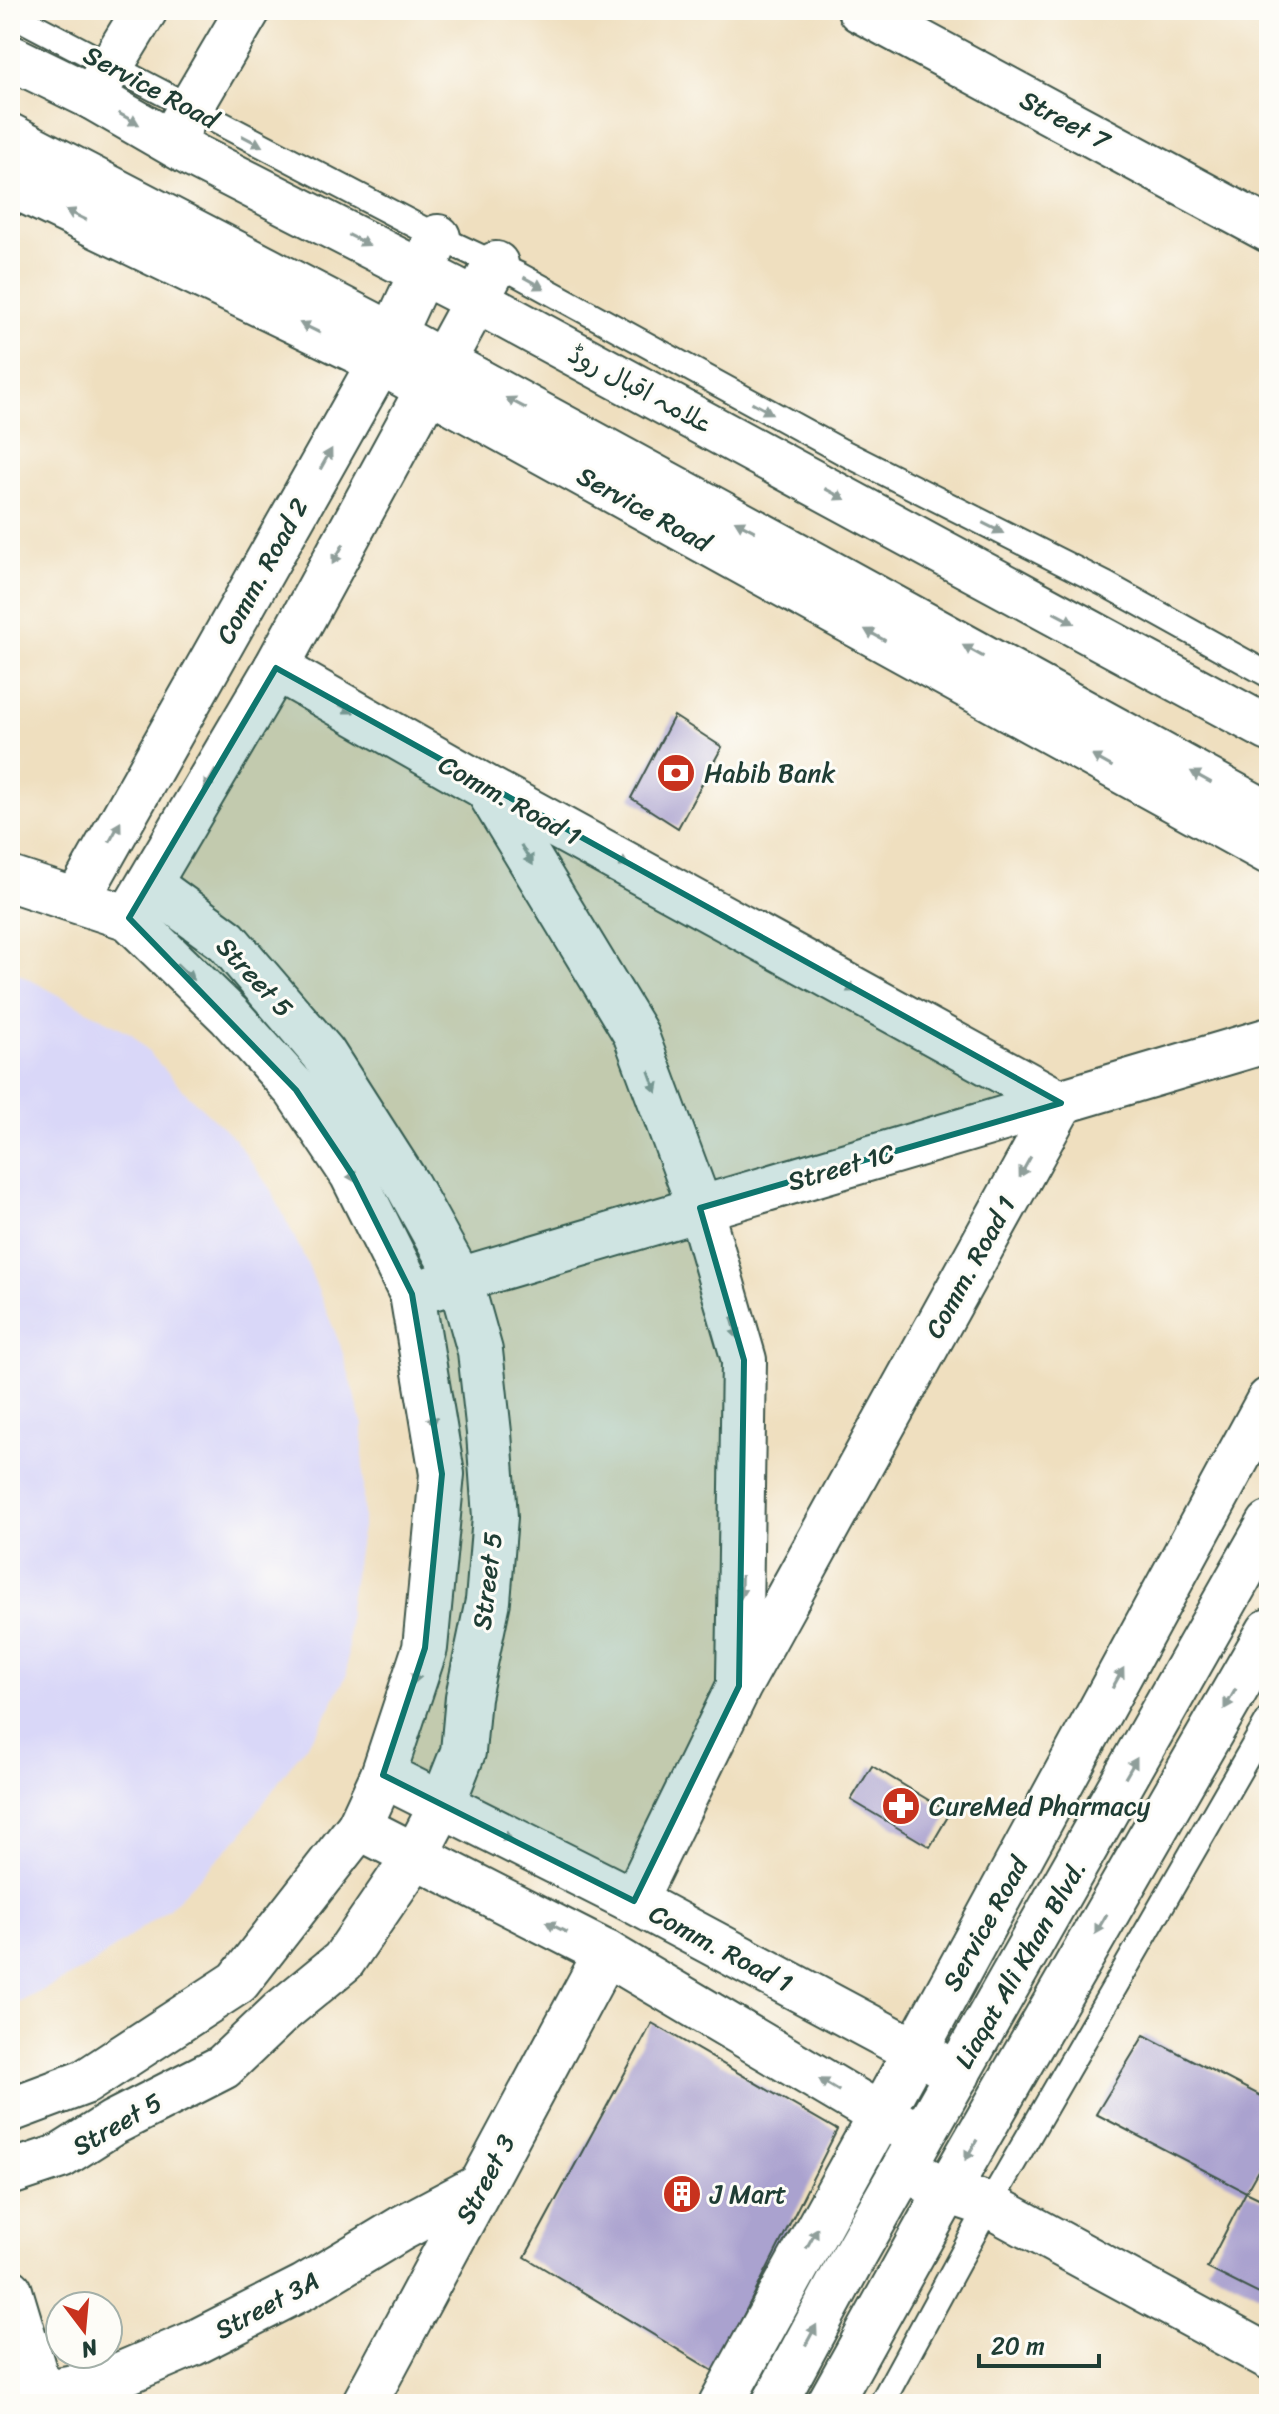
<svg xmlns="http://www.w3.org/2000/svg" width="1279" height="2414" font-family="Sriracha,'Playpen Sans Arabic',sans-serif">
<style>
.built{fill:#d9d7f8}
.building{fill:#aaa2cf}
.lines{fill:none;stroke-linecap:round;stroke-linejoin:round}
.lane-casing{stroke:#3e5549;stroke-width:28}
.street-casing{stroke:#3e5549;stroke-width:48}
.secondary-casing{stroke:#3e5549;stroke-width:48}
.lane{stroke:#fff;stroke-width:24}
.street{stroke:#fff;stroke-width:44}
.secondary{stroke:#fff;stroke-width:44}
.oneway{fill:#8f9e9a}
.marked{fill:#0f766e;fill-opacity:0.2;stroke:#0f766e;stroke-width:6;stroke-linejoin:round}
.labels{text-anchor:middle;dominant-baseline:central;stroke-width:6;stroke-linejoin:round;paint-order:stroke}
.street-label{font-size:26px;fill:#1f3d34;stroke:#fdfcf7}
.poi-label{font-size:26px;fill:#1f3d34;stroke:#fdfcf7;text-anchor:start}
</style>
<rect width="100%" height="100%" fill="#fdfcf7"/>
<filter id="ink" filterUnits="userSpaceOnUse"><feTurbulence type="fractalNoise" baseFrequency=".0125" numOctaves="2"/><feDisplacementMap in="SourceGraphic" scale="16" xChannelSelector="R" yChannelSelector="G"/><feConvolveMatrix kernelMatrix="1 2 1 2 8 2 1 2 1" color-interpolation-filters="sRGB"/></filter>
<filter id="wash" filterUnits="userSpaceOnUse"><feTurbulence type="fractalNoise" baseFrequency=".006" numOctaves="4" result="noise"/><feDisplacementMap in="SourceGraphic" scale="32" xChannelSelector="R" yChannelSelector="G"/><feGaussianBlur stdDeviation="1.8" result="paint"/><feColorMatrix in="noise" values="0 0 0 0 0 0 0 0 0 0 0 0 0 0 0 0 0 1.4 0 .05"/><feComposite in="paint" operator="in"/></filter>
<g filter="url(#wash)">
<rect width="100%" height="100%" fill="#efdfbf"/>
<!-- built -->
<path class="built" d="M10,969L132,1034L186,1093L234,1138L271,1190L307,1263L341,1347L363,1425V1521L349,1606L347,1674L319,1729L287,1770L240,1836L168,1909L90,1966L10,2007Z"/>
<g id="blocks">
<!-- building -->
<g class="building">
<path d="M674,716L722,747L678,828L631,798Z"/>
<path d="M872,1766L950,1813L930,1847L851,1800Z"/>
<path d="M652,2023L837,2130L715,2372L525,2257Z"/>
<path d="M1144,2035L1269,2100V2151L1246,2192L1096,2114Z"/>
<path d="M1246,2192L1269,2203V2299L1207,2268Z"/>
</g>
</g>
</g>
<g filter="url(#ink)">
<use href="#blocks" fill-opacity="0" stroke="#3e5549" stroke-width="2"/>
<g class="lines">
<!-- lane casing -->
<g class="lane-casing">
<g id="lane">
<path d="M10,13L438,237L519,275L841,451L1107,585L1269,675"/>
<path d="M881,2404L989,2205L1269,1719"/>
</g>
</g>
<!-- street casing -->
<g class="street-casing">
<g id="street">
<path d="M860,10L1269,230"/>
<path d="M10,184L380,362L1269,852"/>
<path d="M276,668L487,788L1061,1103L739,1686L634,1901L958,2074"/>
<path d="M488,790L635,1033L700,1208L744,1360L739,1679"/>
<path d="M10,879L129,918L230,1016L296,1090L352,1174L412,1294L442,1474L425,1648L383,1775L359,1827L238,1982L85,2082L10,2110"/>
<path d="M77,900L380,362L438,237"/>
<path d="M135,907L276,668L496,264"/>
<path d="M432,1288L1269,1040"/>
<path d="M383,1775L634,1901"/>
<path d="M359,1827L606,1953L880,2115L906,2128"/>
<path d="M904,2168L947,2191L989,2205L1269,2357"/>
<path d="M10,2173L61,2156L113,2123L223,2067L282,2011L343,1961L415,1856L442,1805L463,1752L468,1697L488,1601L495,1517L489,1433L480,1351L460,1280L408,1186L323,1053L227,941L149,884"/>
<path d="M10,2291L44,2404"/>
<path d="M10,2404L41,2393L103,2382L192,2344L304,2287L402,2228L481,2186"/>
<path d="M364,2404L606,1953"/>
<path d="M721,2404L915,2052L1269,1400"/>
</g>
</g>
<!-- secondary casing -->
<g class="secondary-casing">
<g id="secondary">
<path d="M10,57L92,97L194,156L466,295L1269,729"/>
<path d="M92,97L145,10"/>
<path d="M10,136L414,346L816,565L1269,814"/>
<path d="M171,141L248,10"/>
<path d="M774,2404L851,2261L1269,1524"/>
<path d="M829,2404L947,2191L1269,1631"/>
</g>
</g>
<!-- lane -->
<use href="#lane" class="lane"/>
<!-- street -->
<use href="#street" class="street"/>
<!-- secondary -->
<use href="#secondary" class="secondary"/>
</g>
<!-- one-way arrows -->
<defs><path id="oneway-solid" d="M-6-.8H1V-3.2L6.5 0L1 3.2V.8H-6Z" transform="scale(2)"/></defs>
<g class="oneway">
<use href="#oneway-solid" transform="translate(129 119) rotate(29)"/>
<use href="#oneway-solid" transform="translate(252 141) rotate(28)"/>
<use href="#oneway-solid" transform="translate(76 215) rotate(-154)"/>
<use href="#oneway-solid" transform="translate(359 240) rotate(27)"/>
<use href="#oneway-solid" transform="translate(534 283) rotate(29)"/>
<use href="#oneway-solid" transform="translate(310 328) rotate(-154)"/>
<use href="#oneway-solid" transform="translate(516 403) rotate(-152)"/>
<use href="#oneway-solid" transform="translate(762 408) rotate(29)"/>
<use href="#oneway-solid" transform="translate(326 459) rotate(-61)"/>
<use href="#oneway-solid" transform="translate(835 494) rotate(28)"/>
<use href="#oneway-solid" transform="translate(745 526) rotate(-152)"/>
<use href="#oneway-solid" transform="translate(993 528) rotate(27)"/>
<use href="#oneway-solid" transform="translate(338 554) rotate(119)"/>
<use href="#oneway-solid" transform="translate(1064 618) rotate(28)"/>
<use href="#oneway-solid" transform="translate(875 635) rotate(-151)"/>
<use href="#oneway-solid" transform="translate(973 651) rotate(-151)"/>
<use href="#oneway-solid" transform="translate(344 707) rotate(30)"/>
<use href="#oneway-solid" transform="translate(1102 761) rotate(-151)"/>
<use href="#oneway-solid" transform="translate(1201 777) rotate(-151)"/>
<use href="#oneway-solid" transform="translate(210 780) rotate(120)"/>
<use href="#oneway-solid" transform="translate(115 832) rotate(-61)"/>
<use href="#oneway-solid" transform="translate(527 855) rotate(59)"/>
<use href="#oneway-solid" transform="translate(619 861) rotate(29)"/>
<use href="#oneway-solid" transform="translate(185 972) rotate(44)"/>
<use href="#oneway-solid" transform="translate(847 986) rotate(29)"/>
<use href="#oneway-solid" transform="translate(653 1082) rotate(70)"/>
<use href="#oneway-solid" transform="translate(1025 1167) rotate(119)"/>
<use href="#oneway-solid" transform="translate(350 1172) rotate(59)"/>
<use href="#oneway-solid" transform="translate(735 1328) rotate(74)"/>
<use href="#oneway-solid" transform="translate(432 1415) rotate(81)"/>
<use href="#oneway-solid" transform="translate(741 1587) rotate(91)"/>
<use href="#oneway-solid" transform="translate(417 1673) rotate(108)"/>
<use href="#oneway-solid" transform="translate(1118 1678) rotate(-61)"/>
<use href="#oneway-solid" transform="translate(1230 1699) rotate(120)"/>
<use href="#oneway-solid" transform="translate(1131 1768) rotate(-60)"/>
<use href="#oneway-solid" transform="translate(502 1835) rotate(26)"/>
<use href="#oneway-solid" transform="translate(1101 1924) rotate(120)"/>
<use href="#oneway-solid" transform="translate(556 1927) rotate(-153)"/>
<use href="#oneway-solid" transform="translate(829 2085) rotate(-149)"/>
<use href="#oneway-solid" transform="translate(971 2150) rotate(120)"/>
<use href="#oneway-solid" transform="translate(812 2238) rotate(-61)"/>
<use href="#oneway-solid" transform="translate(811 2335) rotate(-62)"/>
</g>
</g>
<!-- marked area -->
<path class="marked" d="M276,668L1061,1103L700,1208L744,1360L739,1686L634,1901L383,1775L425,1648L442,1474L412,1294L352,1174L296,1090L129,918Z"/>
<!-- icons -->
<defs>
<g id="bank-disc" transform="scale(2)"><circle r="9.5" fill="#c8321e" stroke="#fdfcf7"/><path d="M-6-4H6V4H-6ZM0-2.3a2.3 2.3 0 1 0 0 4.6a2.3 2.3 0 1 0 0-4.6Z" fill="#fff"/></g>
<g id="pharmacy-disc" transform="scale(2)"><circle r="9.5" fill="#c8321e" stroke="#fdfcf7"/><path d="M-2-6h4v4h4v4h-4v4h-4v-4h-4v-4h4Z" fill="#fff"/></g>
<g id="building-disc" transform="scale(2)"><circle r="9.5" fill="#c8321e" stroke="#fdfcf7"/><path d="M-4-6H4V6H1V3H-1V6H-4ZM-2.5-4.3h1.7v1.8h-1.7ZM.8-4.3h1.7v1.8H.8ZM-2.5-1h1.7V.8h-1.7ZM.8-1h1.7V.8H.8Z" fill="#fff"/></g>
</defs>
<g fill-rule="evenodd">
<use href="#bank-disc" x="676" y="773"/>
<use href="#pharmacy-disc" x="901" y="1806"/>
<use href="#building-disc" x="682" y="2194"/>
</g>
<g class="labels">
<!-- street labels -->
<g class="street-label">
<text transform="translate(151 87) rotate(28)">Service Road</text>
<text transform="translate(1065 120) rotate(28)">Street 7</text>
<text transform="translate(641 389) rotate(28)">علامہ اقبال روڈ</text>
<text transform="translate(644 509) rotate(29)">Service Road</text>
<text transform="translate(262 571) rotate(-61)">Comm. Road 2</text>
<text transform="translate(510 800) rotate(29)">Comm. Road 1</text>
<text transform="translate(255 977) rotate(47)">Street 5</text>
<text transform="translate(841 1167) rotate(-16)">Street 1C</text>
<text transform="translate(970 1267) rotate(-61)">Comm. Road 1</text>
<text transform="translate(487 1581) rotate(-83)">Street 5</text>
<text transform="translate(985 1924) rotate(-61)">Service Road</text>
<text transform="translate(721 1948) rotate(28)">Comm. Road 1</text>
<text transform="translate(1020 1964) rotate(-60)">Liaqat Ali Khan Blvd.</text>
<text transform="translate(117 2124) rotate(-30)">Street 5</text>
<text transform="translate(485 2179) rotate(-62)">Street 3</text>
<text transform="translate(267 2305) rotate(-28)">Street 3A</text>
</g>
<!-- poi labels -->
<g class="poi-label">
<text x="704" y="773">Habib Bank</text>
<text x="929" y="1806">CureMed Pharmacy</text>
<text x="710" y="2194">J Mart</text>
</g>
</g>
<!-- margin -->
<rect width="1279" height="2414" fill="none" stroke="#fdfcf7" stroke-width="40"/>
<!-- north arrow -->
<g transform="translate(84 2330) rotate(164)"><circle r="38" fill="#fdfcf7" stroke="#a4b0a9" stroke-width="2"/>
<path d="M0-6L14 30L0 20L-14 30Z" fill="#c8321e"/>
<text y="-12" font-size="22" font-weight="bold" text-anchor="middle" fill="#1f3d34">N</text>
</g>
<!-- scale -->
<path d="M979 2354v12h120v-12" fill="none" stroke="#1f3d34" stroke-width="4"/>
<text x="991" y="2354" font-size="24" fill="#1f3d34" stroke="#fdfcf7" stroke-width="6" paint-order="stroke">20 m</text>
</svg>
